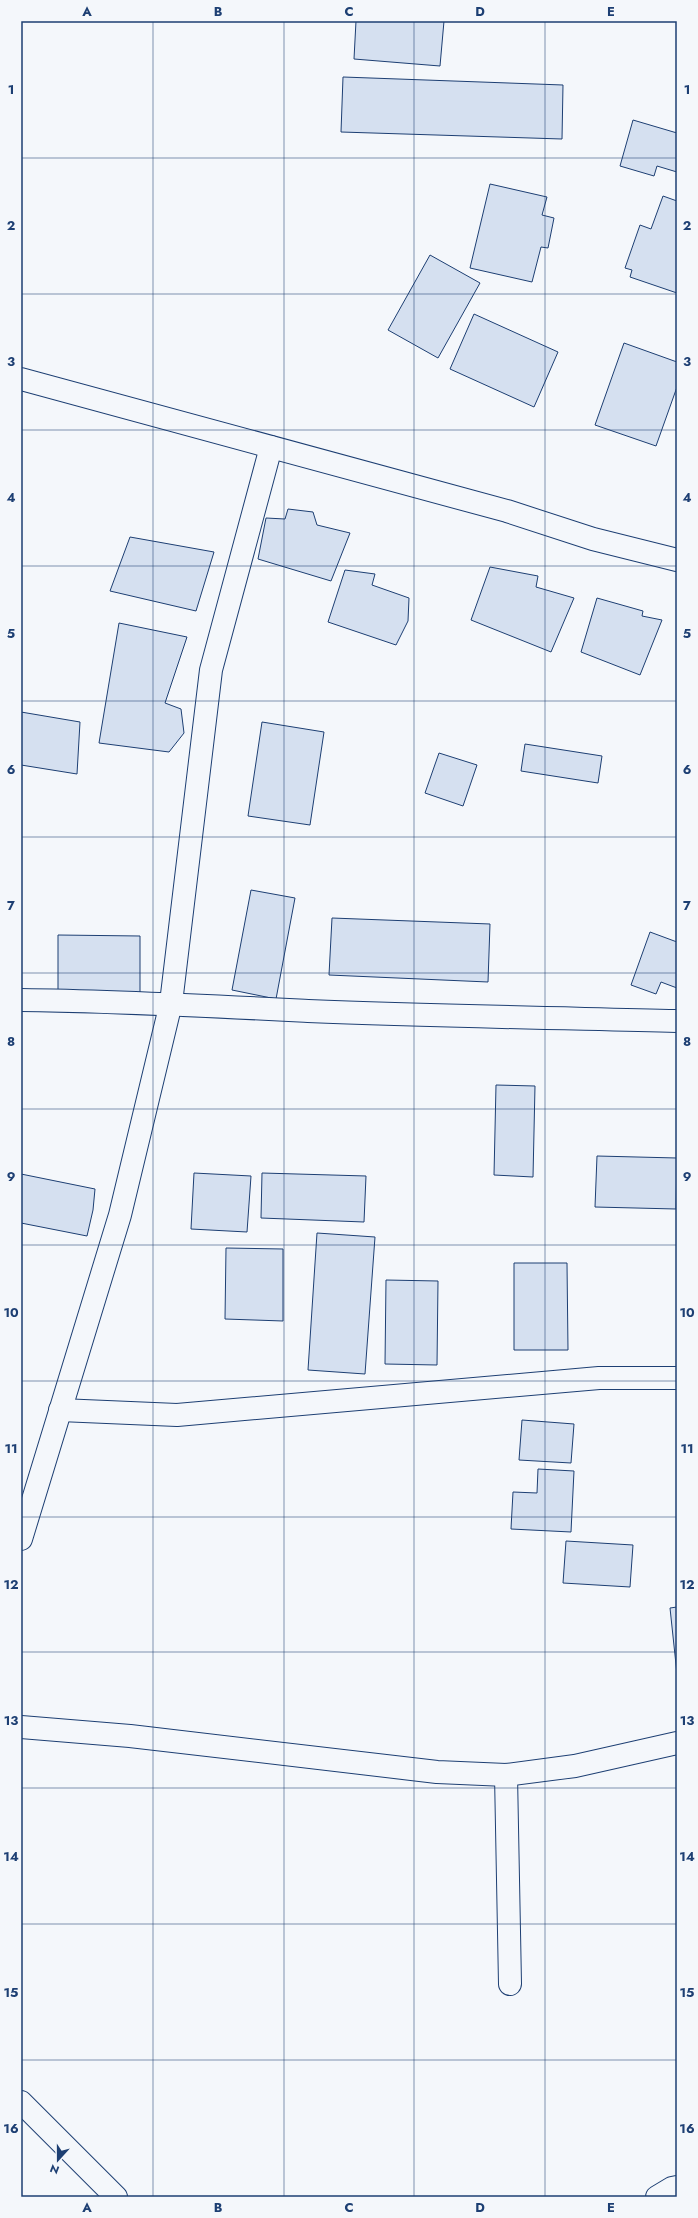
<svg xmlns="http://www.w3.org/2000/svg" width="698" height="2218" font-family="Jost,sans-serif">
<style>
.building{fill:#d5e0f0;stroke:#1d3f73}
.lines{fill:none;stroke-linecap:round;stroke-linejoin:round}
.street-casing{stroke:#1d3f73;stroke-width:24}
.street{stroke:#f4f7fb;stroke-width:22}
.grid{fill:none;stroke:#1d3f73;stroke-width:1;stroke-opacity:0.55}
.neatline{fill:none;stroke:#1d3f73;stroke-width:1.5}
.grid-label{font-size:13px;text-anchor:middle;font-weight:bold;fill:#1d3f73}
</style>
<rect width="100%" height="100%" fill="#f4f7fb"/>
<!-- building -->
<g class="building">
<path d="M356,21H444L440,66L354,59Z"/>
<path d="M343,77L563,85L562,139L341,132Z"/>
<path d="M633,120L677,133V172L657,166L654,176L620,166Z"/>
<path d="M490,184L547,197L542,215L554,218L548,248L541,247L532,282L470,268Z"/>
<path d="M663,196L677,201V293L630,277L632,270L625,268L640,225L651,229Z"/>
<path d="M430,255L480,283L438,358L388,330Z"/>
<path d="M474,314L558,352L534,407L450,369Z"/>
<path d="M624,343L677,362V387L656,446L595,425Z"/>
<path d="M288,509L313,512L317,525L350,533L331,581L258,559L266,518L285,519Z"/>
<path d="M130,537L214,552L196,611L110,591Z"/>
<path d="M490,567L538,576L536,587L574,598L551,652L471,620Z"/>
<path d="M345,570L375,574L372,585L409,598L408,621L396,645L328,622Z"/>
<path d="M597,598L643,611L642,616L662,620L640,675L581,652Z"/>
<path d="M119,623L187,637L165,703L181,709L184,733L169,752L99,743Z"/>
<path d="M21,712L80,722L77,774L21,765Z"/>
<path d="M262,722L324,732L310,825L248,816Z"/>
<path d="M525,744L602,756L598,783L521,771Z"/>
<path d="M439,753L477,765L463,806L425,793Z"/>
<path d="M251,890L295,898L276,999L232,990Z"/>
<path d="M332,918L490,924L488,982L329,975Z"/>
<path d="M650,932L677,942V988L661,982L656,994L631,985Z"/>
<path d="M58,935L140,936V993L58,992Z"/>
<path d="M496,1085L535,1086L533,1177L494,1175Z"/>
<path d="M597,1156L677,1158L676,1209L595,1207Z"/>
<path d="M194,1173L251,1176L247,1232L191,1229Z"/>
<path d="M262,1173L366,1176L364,1222L261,1218Z"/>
<path d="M21,1174L95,1189L93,1210L87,1236L21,1223Z"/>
<path d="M317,1233L375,1237L365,1374L308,1370Z"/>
<path d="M226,1248L283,1249V1321L225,1319Z"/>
<path d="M514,1263H567L568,1350H514Z"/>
<path d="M386,1280L438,1281L437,1365L385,1364Z"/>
<path d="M522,1420L574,1424L571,1463L519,1460Z"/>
<path d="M538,1469L574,1471L571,1532L511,1529L513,1492L537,1493Z"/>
<path d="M566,1541L633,1545L630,1587L563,1583Z"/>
<path d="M677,1607V1674L670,1608Z"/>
</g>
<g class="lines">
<!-- street casing -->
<g class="street-casing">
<g id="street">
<path d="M21,379L507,511L593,539L677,560"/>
<path d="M21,1000C117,1001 212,1006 308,1011C431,1016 554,1018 677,1021"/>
<path d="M60,1410L177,1415L599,1378H677"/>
<path d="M21,1539L120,1215L171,1003L211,670L271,447"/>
<path d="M21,1727L130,1736L437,1772L506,1775L575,1766L677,1743"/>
<path d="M506,1775L510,1984"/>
<path d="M21,2102L116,2197"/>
<path d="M657,2197L672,2188L677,2187"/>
</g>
</g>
<!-- street -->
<use href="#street" class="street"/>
</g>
<!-- grid -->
<path class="grid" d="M153,21V2197M284,21V2197M414,21V2197M545,21V2197M21,158H677M21,294H677M21,430H677M21,566H677M21,701H677M21,837H677M21,973H677M21,1109H677M21,1245H677M21,1381H677M21,1517H677M21,1652H677M21,1788H677M21,1924H677M21,2060H677"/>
<!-- border -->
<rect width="698" height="2218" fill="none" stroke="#f4f7fb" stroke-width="44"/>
<!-- north arrow -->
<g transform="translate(58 2160) rotate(201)" stroke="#f4f7fb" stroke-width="3" paint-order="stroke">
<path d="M0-3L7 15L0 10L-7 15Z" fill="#1d3f73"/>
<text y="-6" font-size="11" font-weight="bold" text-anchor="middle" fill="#1d3f73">N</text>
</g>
<rect x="22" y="22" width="654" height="2174" class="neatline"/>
<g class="grid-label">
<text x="87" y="16">A</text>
<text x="218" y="16">B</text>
<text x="349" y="16">C</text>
<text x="480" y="16">D</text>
<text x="611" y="16">E</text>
<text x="11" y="94">1</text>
<text x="687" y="94">1</text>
<text x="11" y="230">2</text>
<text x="687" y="230">2</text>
<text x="11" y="366">3</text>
<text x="687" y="366">3</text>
<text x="11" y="502">4</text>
<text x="687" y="502">4</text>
<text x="11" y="638">5</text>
<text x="687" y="638">5</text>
<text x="11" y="774">6</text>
<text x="687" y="774">6</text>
<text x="11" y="910">7</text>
<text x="687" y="910">7</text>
<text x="11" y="1046">8</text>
<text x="687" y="1046">8</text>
<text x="11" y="1181">9</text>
<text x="687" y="1181">9</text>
<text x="11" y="1317">10</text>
<text x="687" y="1317">10</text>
<text x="11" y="1453">11</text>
<text x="687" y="1453">11</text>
<text x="11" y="1589">12</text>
<text x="687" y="1589">12</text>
<text x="11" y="1725">13</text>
<text x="687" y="1725">13</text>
<text x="11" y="1861">14</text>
<text x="687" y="1861">14</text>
<text x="11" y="1997">15</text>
<text x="687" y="1997">15</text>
<text x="11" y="2133">16</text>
<text x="687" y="2133">16</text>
<text x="87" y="2212">A</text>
<text x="218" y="2212">B</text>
<text x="349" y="2212">C</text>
<text x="480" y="2212">D</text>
<text x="611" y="2212">E</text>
</g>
</svg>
